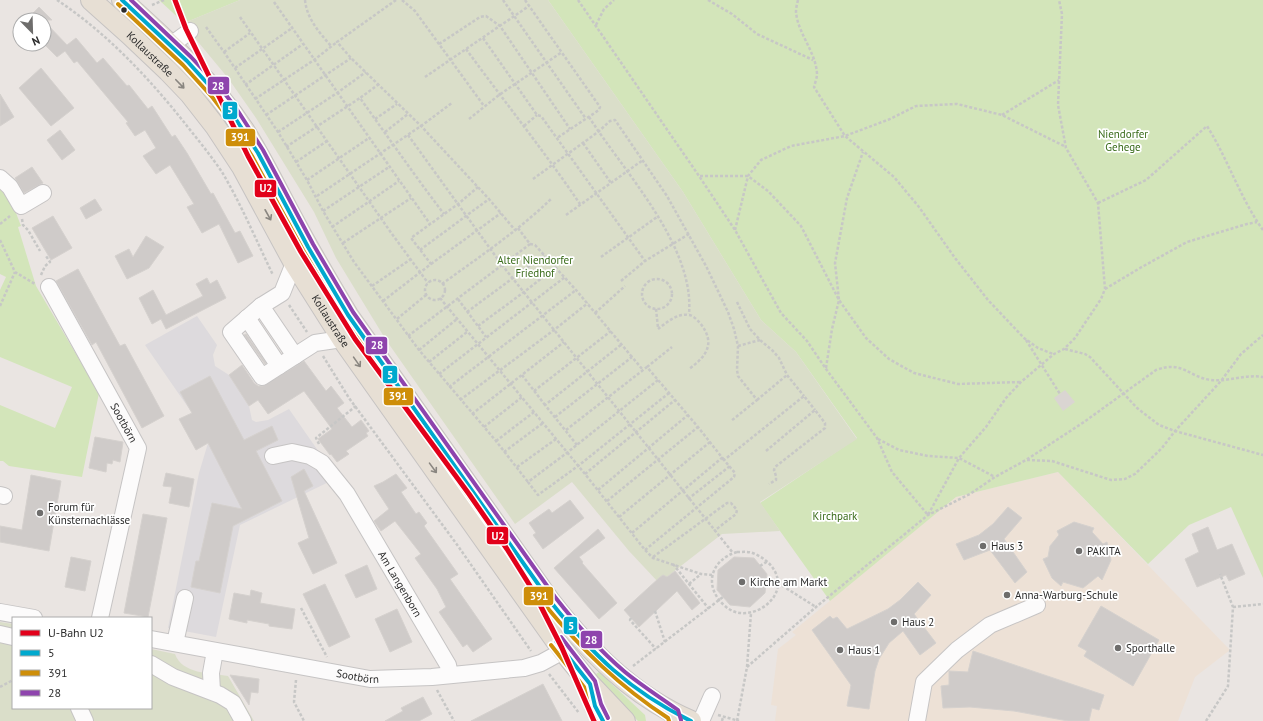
<svg xmlns="http://www.w3.org/2000/svg" width="1263" height="721" font-family="'PT Sans',sans-serif">
<style>
.industrial{fill:#dddadd}
.education{fill:#ede1d6}
.green{fill:#d3e5ba}
.cemetery{fill:#dadec9}
.plaza{fill:#dad5d2}
.building{fill:#cfcbc9;stroke:#d5d1ce}
.lines{fill:none;stroke-linecap:round;stroke-linejoin:round}
.minor-casing{stroke:#c6c4c4;stroke-width:18}
.major-casing{stroke:#c6c3c2;stroke-width:22}
.path{stroke:#c7c7c6;stroke-width:2.5;stroke-dasharray:3 2;stroke-linecap:butt}
.minor{stroke:#fcfbfb;stroke-width:16}
.major{stroke:#e7dfd4;stroke-width:20}
.bus-1-casing{stroke:#fff;stroke-width:7}
.bus-2-casing{stroke:#fff;stroke-width:7}
.bus-3-casing{stroke:#fff;stroke-width:7}
.bus-1{stroke:#00a9ce;stroke-width:4}
.bus-2{stroke:#ce8e09;stroke-width:4}
.bus-3{stroke:#8e44ad;stroke-width:4}
.metro-1-casing{stroke:#fff;stroke-width:8}
.metro-1{stroke:#e2001a;stroke-width:5}
.oneway{stroke:#8a8680}
.bus-dot{fill:#2c2c2c;stroke:#fff;stroke-width:1.5}
.poi-dot{fill:#6e6d6c;stroke:#fff;stroke-width:1.5}
.labels{text-anchor:middle;dominant-baseline:central;stroke-width:3.5;stroke-linejoin:round;paint-order:stroke}
.street-label{font-size:11px;fill:#2c2c2c;stroke:#fff}
.park-label{font-size:11px;fill:#396b1a;stroke:#fff}
.poi-label{font-size:11px;fill:#2c2c2c;stroke:#fff;text-anchor:start}
.line-badge{stroke:#fff;stroke-width:1.5}
.badge-label{font-size:11px;text-anchor:middle;font-weight:bold;fill:#fff}
</style>
<rect width="100%" height="100%" fill="#eae5e2"/>
<!-- industrial -->
<path class="industrial" d="M197,316L217,345L213,355L215,366L229,375L249,406L252,420L256,422L268,420L289,409L337,478L240,525L216,637L168,628L199,473L208,443L192,413L145,345Z"/>
<!-- education -->
<path class="education" d="M1058,472L1230,650L1195,677L1178,721H775L777,706L771,705L778,649L796,635L792,632L956,497Z"/>
<!-- green -->
<g class="green">
<path d="M159,0H240L184,23Z"/>
<path d="M548,0H1263V578L1231,507L1189,525L1148,564L1058,472L956,497L830,601L760,503L857,438L796,352L761,320L683,192Z"/>
<path d="M0,185L8,192L21,226L18,227L36,286L99,393L82,477L9,466L3,461H0V405L55,428L72,387L0,357V290L6,277L0,274Z"/>
<path d="M599,672L645,715L646,721H638L606,690L596,674Z"/>
</g>
<!-- cemetery -->
<g class="cemetery">
<path d="M240,0H548L683,192L761,320L796,352L857,439L760,502L780,531L722,534L659,583L629,551L572,482L515,524L386,340L336,258L314,212L256,118L228,78L194,37L184,23Z"/>
<path d="M0,622L13,624V708H151V649L175,654C182,674 210,673 228,676L254,721H0Z"/>
</g>
<!-- plaza -->
<path class="plaza" d="M1065,390L1075,402L1063,411L1054,398Z"/>
<!-- building -->
<g class="building">
<path d="M39,7L52,20H26Z"/>
<path d="M44,21L67,45L76,38L97,63L103,58L127,86L129,85L148,109L152,106L172,137L175,135L187,153L211,194L213,193L235,233L240,231L253,256L238,263L219,224L202,233L187,207L194,204L170,165L156,174L143,156L156,148L145,130L135,136L126,123L128,122L77,61L74,63L65,51L57,57L44,44Z"/>
<path d="M41,68L74,108L51,126L19,88Z"/>
<path d="M0,94L14,117L0,126Z"/>
<path d="M60,130L75,150L62,160L47,140Z"/>
<path d="M32,167L43,183L24,193L15,178Z"/>
<path d="M95,199L102,210L86,219L80,208Z"/>
<path d="M53,216L72,248L51,260L32,228Z"/>
<path d="M146,236L164,247L149,268L127,279L115,256L129,249L133,257Z"/>
<path d="M78,269L120,346L125,344L164,416L142,428L96,342L92,345L56,281Z"/>
<path d="M207,278L210,284L217,280L226,298L166,329L161,319L152,324L139,298L153,290L166,315L203,296L196,284Z"/>
<path d="M246,334L266,363L265,364L244,335Z"/>
<path d="M304,361L326,391L331,386L344,403L337,408L352,427L361,420L369,431L366,433L368,436L346,451L349,454L337,462L331,454L330,455L318,439L332,429L304,391L268,414L258,400L249,406L229,375L242,365L254,383L258,386H263Z"/>
<path d="M210,376L244,440L272,426L278,440L256,451L282,501L233,526L220,593L191,587L196,561H199L212,503L242,509L208,443L196,450L179,419L192,413L180,392Z"/>
<path d="M95,437L123,442L120,462L113,460L112,464L107,463L106,472L89,468Z"/>
<path d="M304,469L313,486L304,491L337,563L313,574L298,543L309,538L291,477Z"/>
<path d="M166,473L194,479L189,507L169,503L172,487L163,486Z"/>
<path d="M396,474L407,488L401,492L416,514L419,512L427,523L424,526L458,574L450,579L492,639L473,652L467,644L463,647L439,612L446,607L437,589L415,558L421,554L395,521L381,531L374,521L389,509L374,486L383,482Z"/>
<path d="M31,475L61,481L49,551L0,542V526L22,530Z"/>
<path d="M570,500L584,518L543,549L533,535L536,533L529,523L549,509L552,513Z"/>
<path d="M1008,507L1022,518L1004,539L1027,572L1015,583L990,550L964,560L956,544L979,535L993,524Z"/>
<path d="M143,514L167,518L148,617L124,613Z"/>
<path d="M1074,522L1094,528L1092,532L1103,544L1107,542L1111,560L1102,580L1098,576L1083,588L1063,582L1061,586L1052,578L1043,559L1048,557L1050,546L1059,535L1057,531Z"/>
<path d="M1208,527L1217,550L1232,544L1245,574L1229,581L1226,575L1197,587L1185,559L1199,552L1192,534Z"/>
<path d="M598,529L605,538L579,557L583,562L582,563L617,603L599,619L554,568Z"/>
<path d="M71,557L91,561L85,591L65,587Z"/>
<path d="M734,557L754,558L767,574L765,593L750,607L730,605L717,590L718,570Z"/>
<path d="M367,565L377,589L356,598L345,575Z"/>
<path d="M675,571L700,603L692,610L677,591L639,627L624,610L659,578L663,575L667,577Z"/>
<path d="M918,582L931,595L914,614L936,643L920,655L903,631L889,643L879,659L875,671L869,709L847,706L851,685L812,630L830,616L833,619L837,617L847,629L888,609L900,600Z"/>
<path d="M325,584L350,637L329,647L303,594Z"/>
<path d="M251,590L262,593L260,603L295,609L292,629L269,626V624L247,620V623L229,619L234,593L250,596Z"/>
<path d="M1101,606L1159,640L1133,686L1084,656L1087,651L1078,646Z"/>
<path d="M397,609L412,642L390,652L375,619Z"/>
<path d="M973,651L1104,695L1099,710L1092,708L1089,721H1068L1014,711L970,707L943,708L941,686L949,685V671L968,672Z"/>
<path d="M230,675L259,679L258,693L251,692L249,705Z"/>
<path d="M543,684L562,721H471Z"/>
<path d="M423,697L432,714L419,721H385L403,711L401,708Z"/>
</g>
<g class="lines">
<!-- minor casing -->
<g class="minor-casing">
<g id="minor">
<path d="M171,45L190,31"/>
<path d="M0,178L10,187L21,206L43,193"/>
<path d="M294,263L282,293L261,306L231,332L262,377L315,343L342,339"/>
<path id="s1" d="M49,287L138,448L100,618"/>
<path d="M261,306L295,356"/>
<path d="M247,318L279,366"/>
<path id="s2" d="M273,456L292,452L310,456L322,463L347,494L448,665L450,675"/>
<path d="M0,495L4,496"/>
<path d="M0,612L34,618"/>
<path d="M0,634L13,637"/>
<path id="s3" d="M151,639L370,679L432,677L524,668L541,663L563,651"/>
<path d="M175,643L185,598"/>
<path d="M151,664L173,677L220,695L233,703L243,721"/>
<path d="M212,691L211,673L215,651"/>
<path d="M79,708L85,721"/>
<path d="M701,721L712,696"/>
<path d="M917,721L924,682L957,650L990,625L1037,605"/>
</g>
</g>
<!-- major casing -->
<g class="major-casing">
<g id="major">
<path id="s4" d="M91,0L129,34L168,71L190,94L215,126L242,167L294,263L342,339L563,651L590,684L625,721"/>
<path d="M122,0C166,40 211,80 244,130C263,160 278,192 295,223C312,255 330,285 348,315L550,601C588,650 632,696 691,721"/>
<path d="M591,690L595,706L603,721"/>
</g>
</g>
<!-- path -->
<g class="path">
<path d="M57,0C107,33 150,79 187,126C199,141 211,156 222,172C241,204 257,242 273,275"/>
<path d="M305,0C307,19 319,32 331,46"/>
<path d="M396,0L337,42L351,58L421,126L489,199"/>
<path d="M402,0L415,11L484,106"/>
<path d="M503,0L586,119"/>
<path d="M525,0L600,107L599,110L557,138"/>
<path d="M578,0L699,176L735,230L781,313L807,341L826,369L877,438L892,472L928,515L959,458L986,427L1006,398L1021,382L1054,354L1064,349L1075,338L1101,299L1105,289L1098,203L1066,148L1058,105L1062,14L1059,0"/>
<path d="M708,0L732,14L757,34L813,60"/>
<path d="M798,0C797,4 796,8 796,12C798,34 816,52 817,74C817,78 815,83 814,87L845,136L894,177L919,207L955,258L988,300L1024,338L1038,348L1053,354"/>
<path d="M274,2L430,224"/>
<path d="M152,5L164,0"/>
<path d="M240,17L392,234L428,283"/>
<path d="M596,25L604,9L614,0"/>
<path d="M206,27L224,52L278,132L307,180L323,211L354,262L419,350L496,441L528,482"/>
<path d="M483,38L537,115L541,116L645,261"/>
<path d="M439,44L480,17L486,16L500,26L570,129"/>
<path d="M466,49C504,101 544,151 580,204"/>
<path d="M224,52L250,33"/>
<path d="M235,68L292,28"/>
<path d="M425,77L529,6"/>
<path d="M379,84L360,98C388,137 415,176 444,214"/>
<path d="M245,85L303,44"/>
<path d="M255,99L314,60L337,42"/>
<path d="M266,115L351,58"/>
<path d="M1002,115L1059,80"/>
<path d="M589,117C624,172 695,246 689,314"/>
<path d="M375,119L397,104"/>
<path d="M469,119L499,95L562,52"/>
<path d="M524,126L537,115"/>
<path d="M278,132L337,93L366,72"/>
<path d="M385,132L408,114"/>
<path d="M408,135L502,265L733,553"/>
<path d="M583,143L611,183"/>
<path d="M286,147L360,98"/>
<path d="M296,162L327,141"/>
<path d="M700,176H748L768,191L801,226L839,300L866,338L889,359L914,373L958,384L1021,382"/>
<path d="M533,179L598,132L610,121L615,120L667,196L706,266L728,312L734,329L738,346L737,370L738,376L757,400L731,421"/>
<path d="M307,180L369,138"/>
<path d="M317,196L421,126L452,103"/>
<path d="M1098,203L1146,180L1207,126C1228,159 1240,198 1263,230"/>
<path d="M323,211L389,167"/>
<path d="M566,215L643,160"/>
<path d="M22,219L23,225L28,230L40,251"/>
<path d="M0,224L10,216"/>
<path d="M332,227L399,181"/>
<path d="M518,228L530,244L535,245L576,290L632,357"/>
<path d="M735,230L748,176L761,160L791,146L845,136L890,119L916,106L957,104L1002,115L1066,147"/>
<path d="M0,240L15,272L35,284"/>
<path d="M343,243L411,198"/>
<path d="M420,250L489,199L515,230"/>
<path d="M601,257L657,217"/>
<path d="M431,264L501,213"/>
<path d="M41,275L45,266L50,262L46,256"/>
<circle cx="657" cy="294" r="15"/>
<circle cx="435" cy="290" r="10"/>
<path d="M621,281L645,261L689,234"/>
<path d="M442,284C479,257 518,231 551,199"/>
<path d="M372,286L411,259"/>
<path d="M1105,289L1140,268L1187,242L1247,224L1257,222"/>
<path d="M440,298L585,474L645,550L653,558L701,574L712,575"/>
<path d="M458,299L486,337"/>
<path d="M383,301L431,264L411,238L458,204L478,187"/>
<path d="M737,302L750,329L760,340L773,351L779,358L787,375L804,396"/>
<path d="M289,305L307,332"/>
<path d="M0,306L15,272"/>
<path d="M656,309L658,328"/>
<path d="M467,312L544,255"/>
<path d="M595,313L625,286"/>
<path d="M397,319L426,295"/>
<path d="M478,326L524,292L556,267"/>
<path d="M658,329C666,323 677,313 688,315C693,315 697,320 700,323C716,343 707,356 689,369"/>
<path d="M408,336L530,244"/>
<path d="M1026,340L1060,394"/>
<path d="M738,346L760,340"/>
<path d="M1065,349L1085,354L1090,357L1137,408L1159,425L1175,431L1263,455"/>
<path d="M419,350L457,319"/>
<path d="M323,356L349,398L458,546L531,651"/>
<path d="M429,362L467,332"/>
<path d="M647,367L672,347"/>
<path d="M826,368L832,329L839,300L835,263L847,198L863,152"/>
<path d="M439,374L565,277"/>
<path d="M522,375L545,405"/>
<path d="M658,380L568,452L528,482L538,495L578,466L669,393"/>
<path d="M449,387L576,290"/>
<path d="M534,391L611,331"/>
<path d="M460,400L554,330L588,303"/>
<path d="M757,400L787,375"/>
<path d="M472,414L564,342"/>
<path d="M555,417L632,357L643,370"/>
<path d="M484,427L522,397"/>
<path d="M566,430L647,367L698,427L724,460"/>
<path d="M878,439L899,450L928,456L959,458L995,477"/>
<path d="M496,441L534,412"/>
<path d="M319,444L316,438L356,406"/>
<path d="M577,445L545,405L622,344"/>
<path d="M766,451L815,410L825,423V428L775,467L774,470L776,476V480L769,484"/>
<path d="M504,452L543,423"/>
<path d="M1027,460L1052,461L1111,480L1125,479L1135,474L1162,448L1175,431L1221,381L1241,354L1263,335"/>
<path d="M517,467L556,439"/>
<path d="M585,474L675,400"/>
<path d="M598,490L688,415"/>
<path d="M688,499L730,466"/>
<path d="M607,501L698,427"/>
<path d="M619,517L710,442"/>
<path d="M632,533L723,457"/>
<path d="M645,550L734,477L735,473L724,460L804,396L815,410"/>
<path d="M737,552C743,552 749,551 755,554C771,561 784,577 775,595C765,612 740,620 725,606C703,587 710,560 737,552Z"/>
<path d="M653,557L727,503H731L737,510L736,514L714,531"/>
<path d="M673,564L709,609"/>
<path d="M760,566L768,561"/>
<path d="M778,583L816,607"/>
<path d="M689,584L701,574"/>
<path d="M1233,607L1263,604"/>
<path d="M301,608L327,657"/>
<path d="M655,611L665,642"/>
<path d="M631,618L630,620L656,649"/>
<path d="M633,666L723,597"/>
<path d="M747,667L816,607L928,515L970,494L995,477L1026,460L1084,422L1156,370C1183,360 1188,377 1211,380C1229,382 1245,374 1263,377"/>
<path d="M549,674L579,713"/>
<path d="M296,680L294,702L304,721"/>
<path d="M0,687L13,680"/>
<path d="M437,690L454,721"/>
<path d="M718,715L739,721"/>
<path d="M722,721L723,717"/>
<path d="M737,721L747,667L751,613"/>
<path d="M1206,721L1228,686L1233,607L1220,574"/>
</g>
<!-- minor -->
<use href="#minor" class="minor"/>
<!-- major -->
<use href="#major" class="major"/>
<!-- bus-1 casing -->
<g class="bus-1-casing">
<g id="bus-1">
<path d="M122,0L187,61L217,94L231,112L258,153L308,247L348,315L550,601C592,654 629,691 691,721"/>
<path d="M556,641L590,684L595,706L603,721"/>
</g>
</g>
<!-- bus-2 casing -->
<g class="bus-2-casing">
<g id="bus-2">
<path d="M118,4L183,65L213,98L226,115L252,156L303,250L343,318L545,605C582,650 619,686 668,718L669,721"/>
<path d="M551,645L584,687L589,708L596,721"/>
</g>
</g>
<!-- bus-3 casing -->
<g class="bus-3-casing">
<g id="bus-3">
<path d="M131,0L191,57L222,90L236,108L263,150L313,244L353,312L555,597C576,624 599,650 625,672C642,686 660,697 678,710L681,720"/>
<path d="M561,637L595,681L601,704L608,718"/>
</g>
</g>
<!-- bus-1 -->
<use href="#bus-1" class="bus-1"/>
<!-- bus-2 -->
<use href="#bus-2" class="bus-2"/>
<!-- bus-3 -->
<use href="#bus-3" class="bus-3"/>
<!-- metro-1 casing -->
<g class="metro-1-casing">
<path id="metro-1" d="M175,0L186,29L248,156L301,252L355,339L469,494L507,549L532,589L562,648L594,721"/>
</g>
<!-- metro-1 -->
<use href="#metro-1" class="metro-1"/>
</g>
<!-- one-way arrows -->
<defs><path id="oneway-shaft" d="M-6 0H5M1.5-3L5.5 0L1.5 3" fill="none" stroke-width="1.6" stroke-linecap="round" stroke-linejoin="round"/></defs>
<g class="oneway">
<use href="#oneway-shaft" transform="translate(180 84) rotate(46)"/>
<use href="#oneway-shaft" transform="translate(268 215) rotate(61)"/>
<use href="#oneway-shaft" transform="translate(357 362) rotate(55)"/>
<use href="#oneway-shaft" transform="translate(433 468) rotate(54)"/>
</g>
<!-- markers -->
<circle class="bus-dot" cx="124" cy="10" r="3.5"/>
<g class="poi-dot">
<circle cx="40" cy="513" r="4"/>
<circle cx="983" cy="546" r="4"/>
<circle cx="1079" cy="551" r="4"/>
<circle cx="742" cy="582" r="4"/>
<circle cx="1007" cy="595" r="4"/>
<circle cx="894" cy="622" r="4"/>
<circle cx="1118" cy="648" r="4"/>
<circle cx="840" cy="650" r="4"/>
</g>
<g class="labels">
<!-- street labels -->
<g class="street-label">
<text stroke="none"><textPath href="#s4" startOffset="80">Kollaustraße</textPath></text>
<text stroke="none"><textPath href="#s4" startOffset="404">Kollaustraße</textPath></text>
<text stroke="none"><textPath href="#s1" startOffset="155">Sootbörn</textPath></text>
<text stroke="none"><textPath href="#s2" startOffset="196">Am Langenborn</textPath></text>
<text stroke="none"><textPath href="#s3" startOffset="210">Sootbörn</textPath></text>
</g>
<!-- park labels -->
<g class="park-label">
<text x="1123" y="134">Niendorfer<tspan x="1123" dy="13">Gehege</tspan></text>
<text x="535" y="260">Alter Niendorfer<tspan x="535" dy="13">Friedhof</tspan></text>
<text x="835" y="516">Kirchpark</text>
</g>
<!-- poi labels -->
<g class="poi-label">
<text x="48" y="507">Forum für<tspan x="48" dy="13">Künsternachlässe</tspan></text>
<text x="991" y="546">Haus 3</text>
<text x="1087" y="551">PAKITA</text>
<text x="750" y="582">Kirche am Markt</text>
<text x="1015" y="595">Anna-Warburg-Schule</text>
<text x="902" y="622">Haus 2</text>
<text x="1126" y="648">Sporthalle</text>
<text x="848" y="650">Haus 1</text>
</g>
</g>
<g class="line-badge">
<rect x="207" y="76" width="23" height="19" rx="4" fill="#8e44ad"/>
<rect x="222" y="101" width="16" height="19" rx="4" fill="#00a9ce"/>
<rect x="225" y="128" width="31" height="19" rx="4" fill="#ce8e09"/>
<rect x="254" y="179" width="23" height="19" rx="4" fill="#e2001a"/>
<rect x="365" y="336" width="23" height="19" rx="4" fill="#8e44ad"/>
<rect x="382" y="365" width="16" height="19" rx="4" fill="#00a9ce"/>
<rect x="383" y="387" width="31" height="19" rx="4" fill="#ce8e09"/>
<rect x="486" y="526" width="23" height="19" rx="4" fill="#e2001a"/>
<rect x="523" y="586" width="31" height="20" rx="4" fill="#ce8e09"/>
<rect x="563" y="616" width="15" height="19" rx="4" fill="#00a9ce"/>
<rect x="580" y="630" width="23" height="19" rx="4" fill="#8e44ad"/>
</g>
<g class="badge-label">
<text x="218" y="90">28</text>
<text x="230" y="114">5</text>
<text x="240" y="141">391</text>
<text x="266" y="192">U2</text>
<text x="377" y="349">28</text>
<text x="390" y="379">5</text>
<text x="398" y="400">391</text>
<text x="498" y="540">U2</text>
<text x="539" y="600">391</text>
<text x="571" y="630">5</text>
<text x="591" y="644">28</text>
</g>
<!-- legend -->
<rect x="12" y="617" width="140" height="92" fill="#ffffff" stroke="#ababab"/>
<rect x="20" y="630" width="20" height="6" fill="#e2001a" stroke="#ababab"/>
<text x="48" y="637" font-size="12" fill="#2c2c2c">U-Bahn U2</text>
<rect x="20" y="650" width="20" height="6" fill="#00a9ce" stroke="#ababab"/>
<text x="48" y="657" font-size="12" fill="#2c2c2c">5</text>
<rect x="20" y="670" width="20" height="6" fill="#ce8e09" stroke="#ababab"/>
<text x="48" y="677" font-size="12" fill="#2c2c2c">391</text>
<rect x="20" y="690" width="20" height="6" fill="#8e44ad" stroke="#ababab"/>
<text x="48" y="697" font-size="12" fill="#2c2c2c">28</text>
<!-- north arrow -->
<g transform="translate(32 32) rotate(157)"><circle r="19" fill="#ffffff" stroke="#ababab"/>
<path d="M0-3L7 15L0 10L-7 15Z" fill="#6e6d6c"/>
<text y="-6" font-size="11" font-weight="bold" text-anchor="middle" fill="#2c2c2c">N</text>
</g>
</svg>
